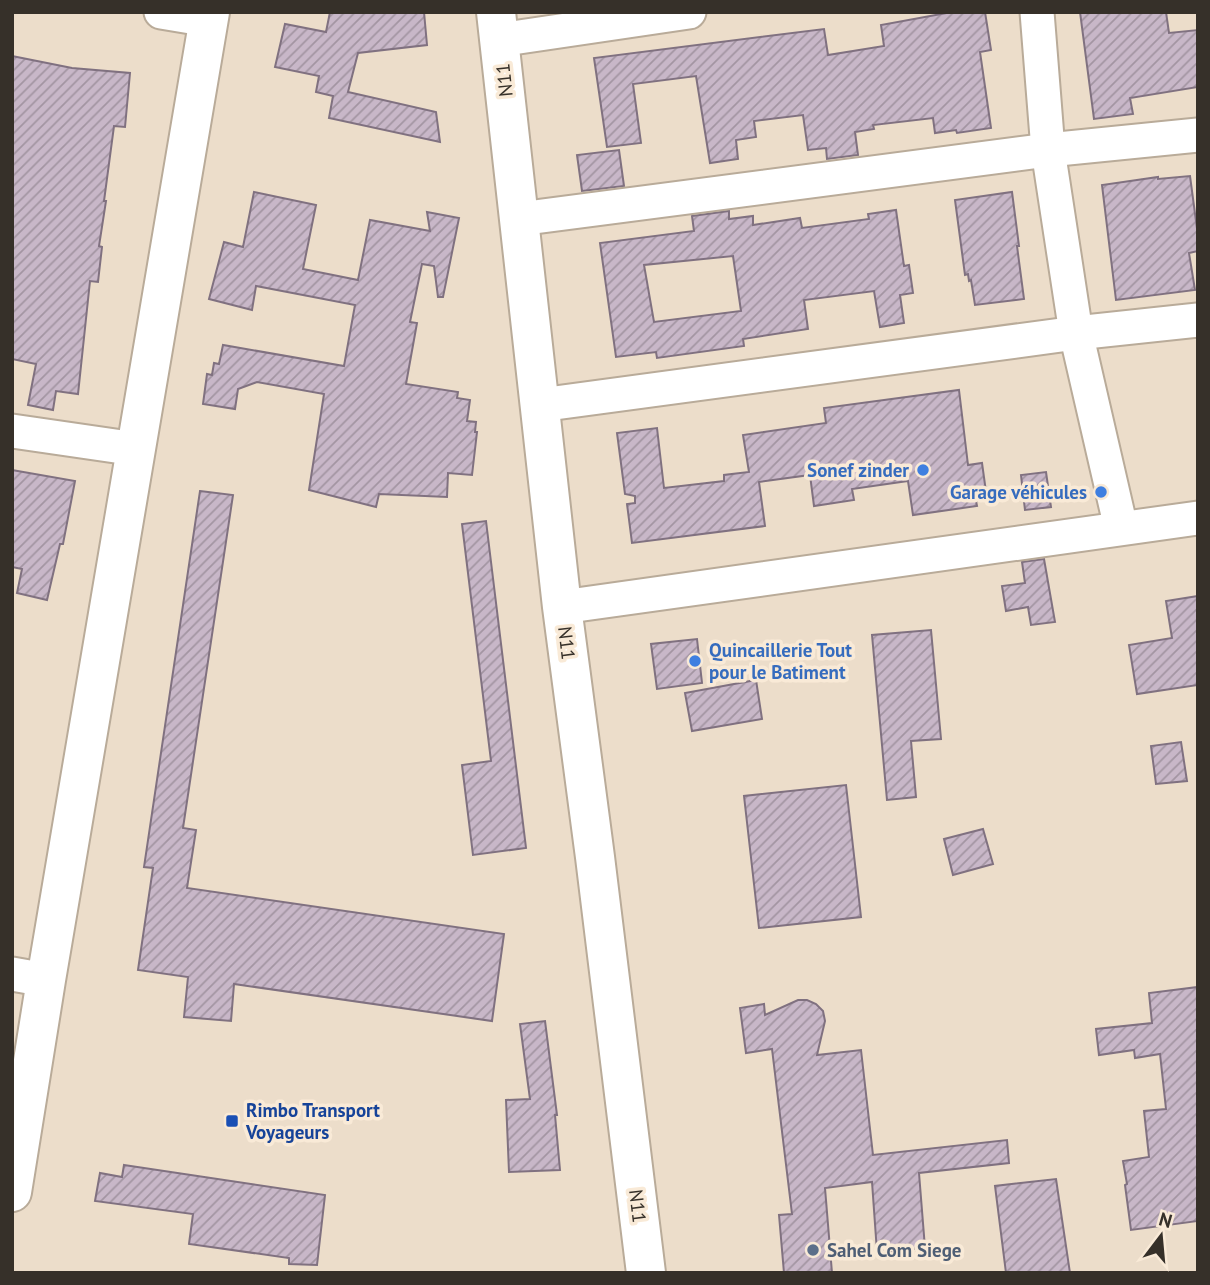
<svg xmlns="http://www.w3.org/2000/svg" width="1210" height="1285" font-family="'PT Sans',sans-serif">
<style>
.building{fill:url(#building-hatch);stroke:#807180;stroke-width:2;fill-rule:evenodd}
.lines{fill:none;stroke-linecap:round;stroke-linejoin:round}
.street-casing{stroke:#b9ab99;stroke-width:37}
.secondary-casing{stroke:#b9ab99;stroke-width:42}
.primary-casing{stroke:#b9ab99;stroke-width:42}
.street{stroke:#fff;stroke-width:33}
.secondary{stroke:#fff;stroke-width:38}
.primary{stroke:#fff;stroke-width:38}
.shop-dot{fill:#3f7fe0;stroke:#f9ead7;stroke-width:2.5}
.transit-dot{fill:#1a4fb4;stroke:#f9ead7;stroke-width:2.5}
.service-dot{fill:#5c6f8a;stroke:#f9ead7;stroke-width:2.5}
.labels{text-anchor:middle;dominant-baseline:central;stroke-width:7;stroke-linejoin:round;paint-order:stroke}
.street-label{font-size:19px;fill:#363029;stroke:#f9ead7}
.shop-label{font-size:19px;font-weight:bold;fill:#366cbe;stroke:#f9ead7;text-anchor:end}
.transit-label{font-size:19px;font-weight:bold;fill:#164399;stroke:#f9ead7;text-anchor:start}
.service-label{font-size:19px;font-weight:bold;fill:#4e5e75;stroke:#f9ead7;text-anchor:start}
</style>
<defs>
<pattern id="building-hatch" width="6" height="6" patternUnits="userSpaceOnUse" patternTransform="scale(1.75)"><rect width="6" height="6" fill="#c8b7c8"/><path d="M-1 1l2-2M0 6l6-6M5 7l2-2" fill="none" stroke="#a395a2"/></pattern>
</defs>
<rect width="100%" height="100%" fill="#ecddca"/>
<!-- building -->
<g class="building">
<path d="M330,12H424L427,45L358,53L348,92L436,112L440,142L329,118L333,96L316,92L319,76L275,67L285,24L326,32Z"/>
<path d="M952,12H985L991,50L980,52L991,128L957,133L956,130L935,133L933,118L873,125L874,129L855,132L858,155L827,159L826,148L808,150L803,115L754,121L756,137L736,140L738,159L710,163L696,76L633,84L641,143L607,147L594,58L824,29L828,55L884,46L881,25Z"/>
<path d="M1080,12H1166L1169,33L1198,30V87L1130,98L1133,114L1094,119Z"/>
<path d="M12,56L72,68L130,73L125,127L114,126L104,201H106L99,246L102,247L98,282L90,281L78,394L56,391L53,410L28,405L36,364L12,359Z"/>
<path d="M619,150L624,186L582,191L577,155Z"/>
<path d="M1190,176L1198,236V251L1189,253L1195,290L1116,300L1102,185L1158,177V179Z"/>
<path d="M254,192L316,205L303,269L358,280L370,220L430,231L427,212L459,218L443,297H438L434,266L422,264L410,322L417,323L406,384L458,392L457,398L470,400L467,421L476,422L475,432H477L472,475L448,473L447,497L379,494L376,507L309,490L324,394L257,382L238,389L235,409L203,404L207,374L212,375L214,363L219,364L223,345L344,366L355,305L256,286L252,310L209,299L224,242L243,247Z"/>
<path d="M1012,192L1019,246H1017L1024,299L975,305L971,280L969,281L968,274L965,275L955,200Z"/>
<path d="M896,210L904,266L909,265L913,293L900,295L904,323L880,327L874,291L804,300L808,329L743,339L744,346L657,358L656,352L616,357L600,243L694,231L692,216L729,211V219L753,216V225L800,218L802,228L869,219L868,214ZM733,256L741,311L654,322L644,265Z"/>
<path d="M959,390L968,465L982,463L987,499L976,501L977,506L913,515L908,481L852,489L854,500L814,506L810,475L759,482L765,526L632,543L627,504L635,503V496L625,494L617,433L657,428L664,488L724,481V475L749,472L743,435L826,423L824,408Z"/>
<path d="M12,470L75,481L63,544H60L47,600L17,593L22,569L12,567Z"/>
<path d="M1046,472L1051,507L1025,510L1021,475Z"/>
<path d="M200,491L233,495L183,828L196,830L187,888L504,934L492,1021L234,984L231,1021L184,1017L188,977L138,970L153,868L144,867Z"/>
<path d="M486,521L526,848L473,855L462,765L491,761L462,524Z"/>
<path d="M1044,559L1055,622L1031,625L1028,607L1006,611L1002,586L1025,583L1022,562Z"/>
<path d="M1198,596V685L1137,694L1129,645L1172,638L1166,601Z"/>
<path d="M931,630L941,739L911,741L916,797L887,800L872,635Z"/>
<path d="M697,639L702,683L657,689L651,644Z"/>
<path d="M756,680L762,719L692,731L685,693Z"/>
<path d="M1181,742L1187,781L1156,784L1151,746Z"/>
<path d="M846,785L861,917L759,928L744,796Z"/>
<path d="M983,829L993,864L953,875L944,839Z"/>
<path d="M1198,987V1221L1131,1230L1125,1185L1127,1184L1123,1161L1149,1157L1144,1111L1166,1109L1160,1054L1135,1058L1134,1050L1099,1055L1096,1029L1152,1023L1149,993Z"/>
<path d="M798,1000H807L816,1004L823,1011L825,1021L817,1055L861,1050L873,1155L1007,1140L1009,1163L919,1173L925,1248L877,1252L872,1182L825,1188L832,1273H784L779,1215L792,1214L772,1049L746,1053L740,1008L764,1004L765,1015Z"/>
<path d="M545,1021L557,1115H555L560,1170L509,1172L506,1100L530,1099L520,1024Z"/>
<path d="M124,1165L325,1195L317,1265L289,1264V1258L189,1244L193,1214L95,1201L100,1173L122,1177Z"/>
<path d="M1056,1179L1070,1273H1006L995,1186Z"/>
</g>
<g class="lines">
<!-- street casing -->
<g class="street-casing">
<g id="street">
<path d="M161,12L209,20"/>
<path d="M1037,12L1048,150L1076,333L1121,528"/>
<path d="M499,40L689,12"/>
<path d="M519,219L1048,150L1198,135"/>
<path d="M540,405L1076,333L1198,320"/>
<path d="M12,431L136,449"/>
<path d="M562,607L1198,518"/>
<path d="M12,974L46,980"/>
</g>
</g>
<!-- secondary casing -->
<g class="secondary-casing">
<path id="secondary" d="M12,1192L46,980L210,12"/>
</g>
<!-- primary casing -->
<g class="primary-casing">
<path id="primary" d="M496,12L562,607L595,857L646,1273"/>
</g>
<!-- street -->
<use href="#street" class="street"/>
<!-- secondary -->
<use href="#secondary" class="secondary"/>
<!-- primary -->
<use href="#primary" class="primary"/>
</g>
<!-- markers -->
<g class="shop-dot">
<circle cx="923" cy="470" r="7"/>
<circle cx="1101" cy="492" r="7"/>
<circle cx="695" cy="661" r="7"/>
</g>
<rect class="transit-dot" x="225" y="1114" width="14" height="14" rx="3.5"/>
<circle class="service-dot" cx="813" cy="1250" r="7"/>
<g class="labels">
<!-- street labels -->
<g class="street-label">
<text transform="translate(504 80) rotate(-96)">N11</text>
<text transform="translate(567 643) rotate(83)">N11</text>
<text transform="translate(638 1206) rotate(83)">N11</text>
</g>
<!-- shop labels -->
<g class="shop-label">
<text x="909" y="470">Sonef zinder</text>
<text x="1087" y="492">Garage véhicules</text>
<text x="709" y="650" text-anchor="start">Quincaillerie Tout<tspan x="709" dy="22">pour le Batiment</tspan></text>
</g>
<!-- transit labels -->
<g class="transit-label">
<text x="246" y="1110">Rimbo Transport<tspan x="246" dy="22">Voyageurs</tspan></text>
</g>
<!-- service labels -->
<g class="service-label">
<text x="827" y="1250">Sahel Com Siege</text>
</g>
</g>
<!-- border -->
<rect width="1210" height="1285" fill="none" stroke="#363029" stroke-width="28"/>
<!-- north arrow -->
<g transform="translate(1161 1236) rotate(16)" stroke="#f9ead7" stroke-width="5" paint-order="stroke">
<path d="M0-5L12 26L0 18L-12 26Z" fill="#363029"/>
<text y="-10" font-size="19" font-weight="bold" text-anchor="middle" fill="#363029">N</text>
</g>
</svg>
